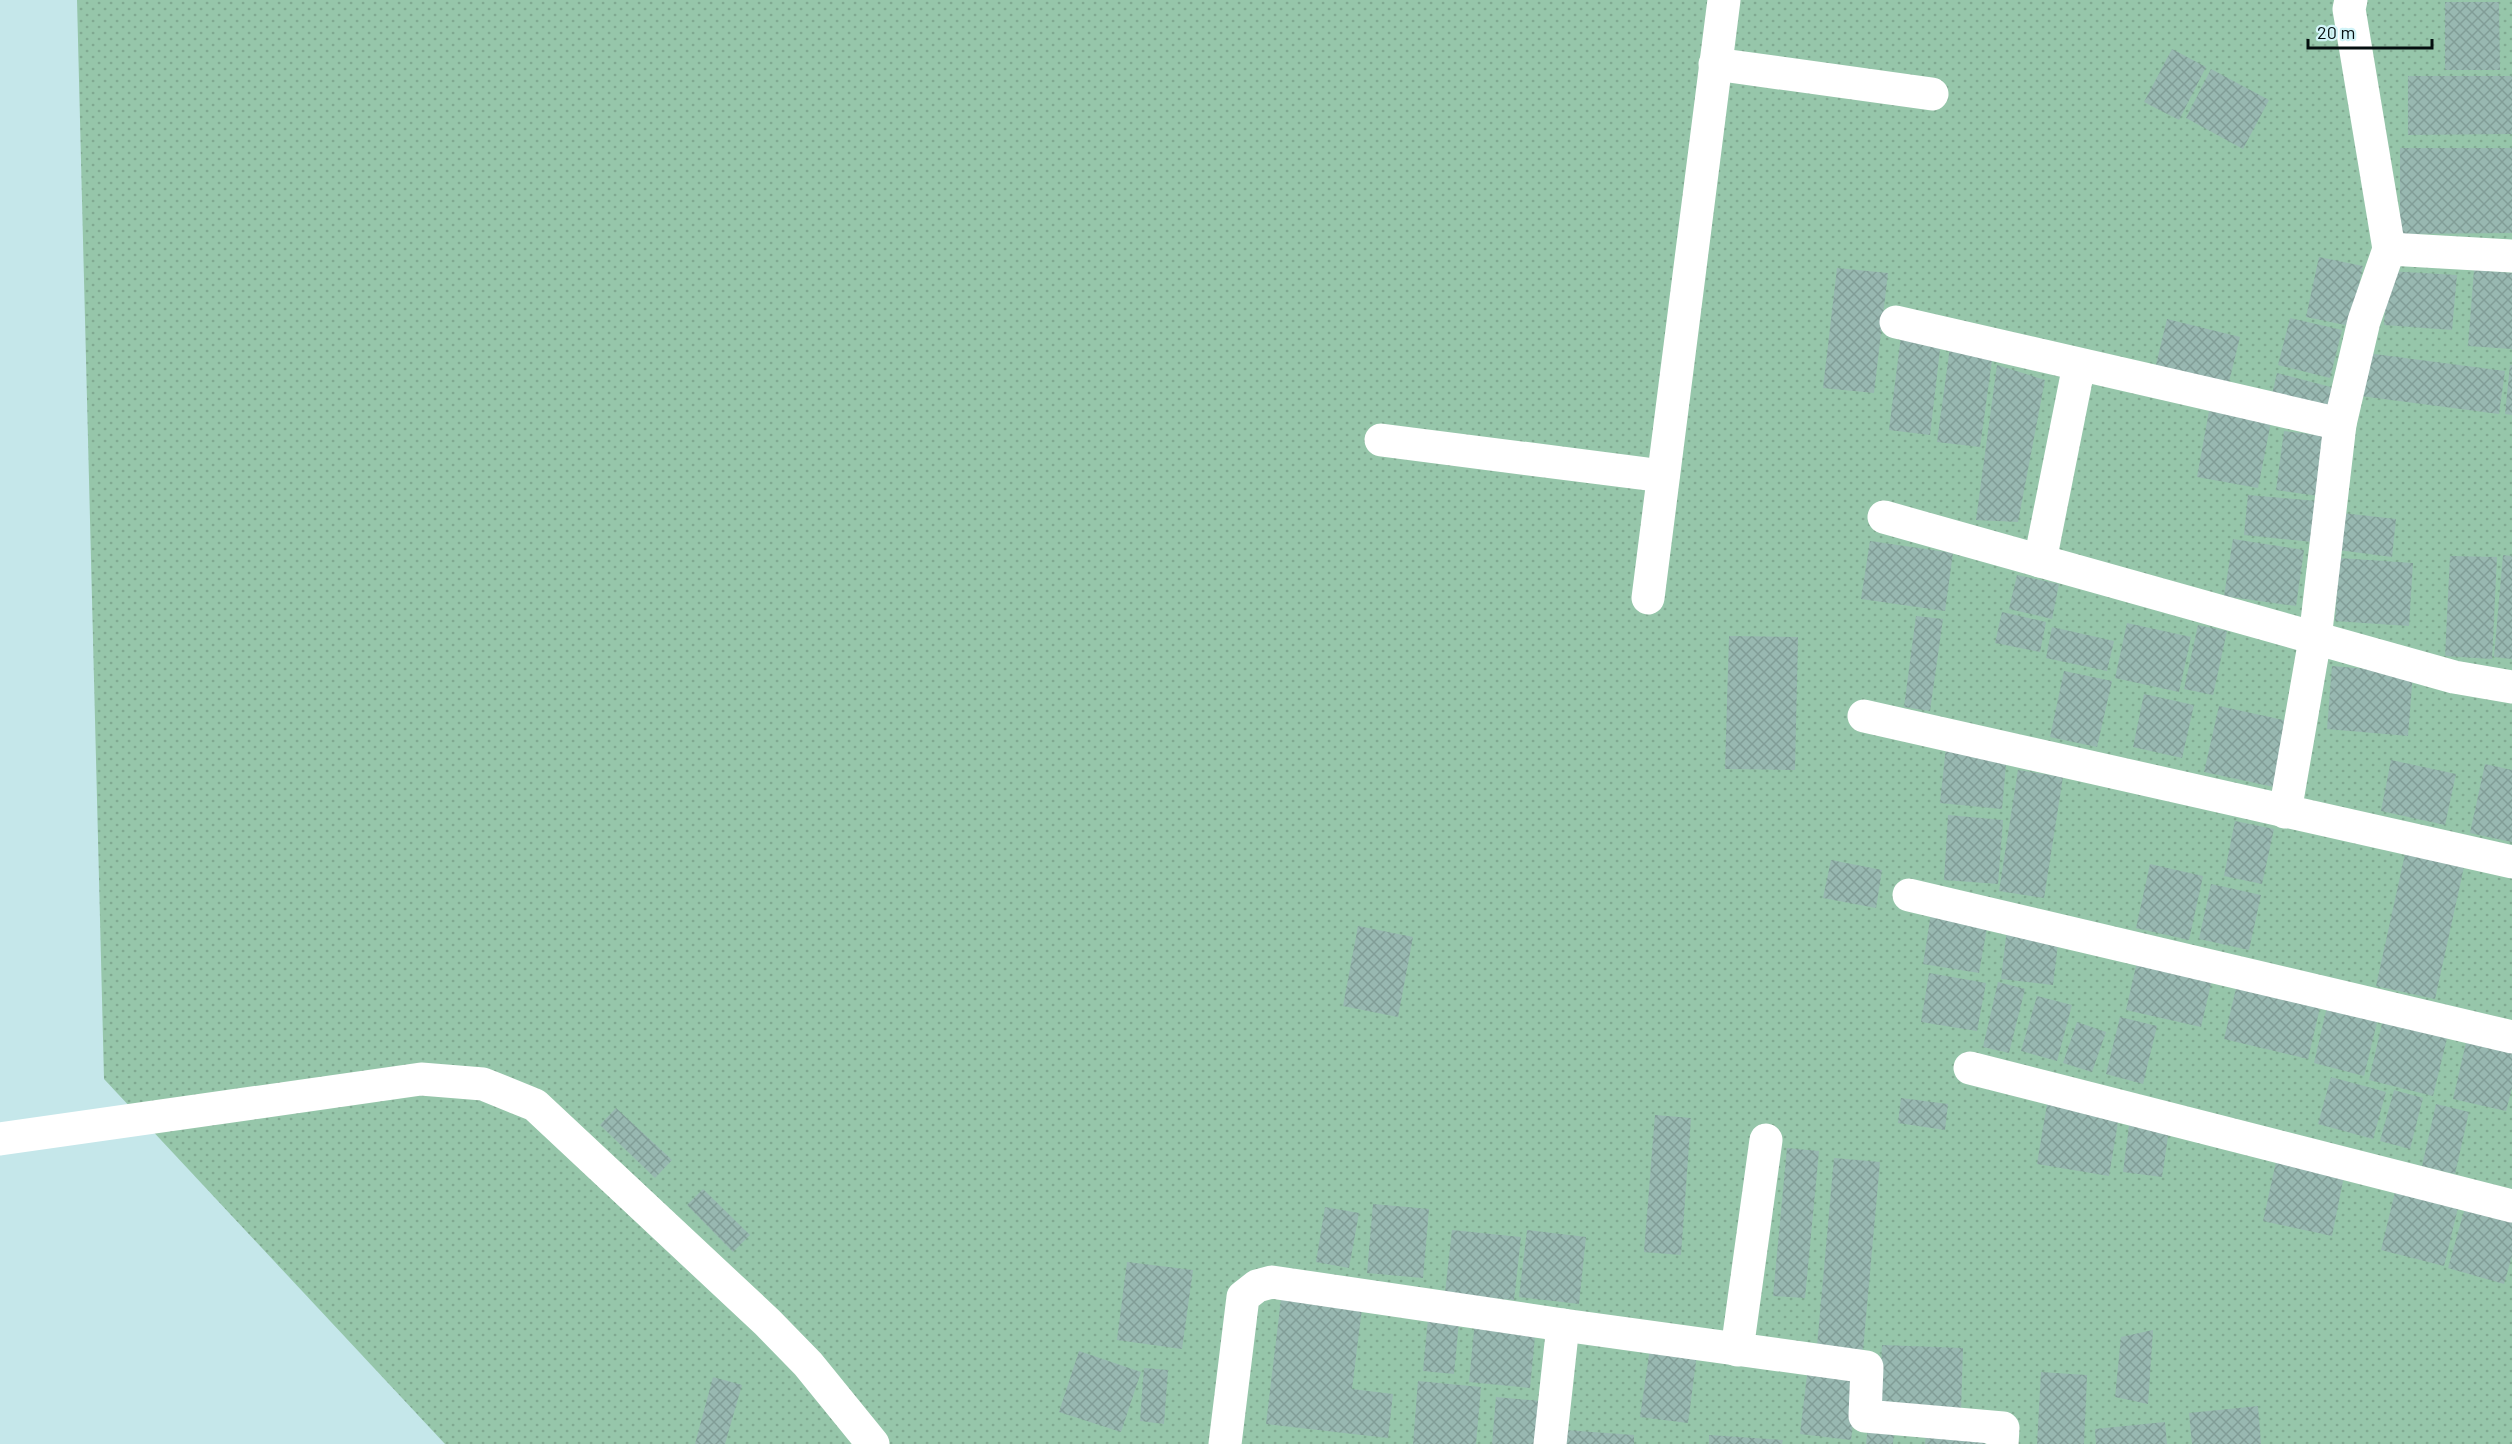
<svg xmlns="http://www.w3.org/2000/svg" width="2512" height="1444" font-family="Barlow,sans-serif">
<style>
.grass{fill:url(#grass-dots)}
.building{fill:url(#building-cross-hatch)}
.lines{fill:none;stroke-linecap:round;stroke-linejoin:round}
.minor{stroke:#fff;stroke-width:33}
.tertiary{stroke:#fff;stroke-width:33}
</style>
<defs>
<pattern id="grass-dots" width="8" height="8" patternUnits="userSpaceOnUse" patternTransform="scale(1.5)"><rect width="8" height="8" fill="#96c6aa"/><path d="M2 2h.1M6 6h.1" fill="none" stroke="#80a991" stroke-width="1.8" stroke-linecap="round"/></pattern>
<pattern id="building-cross-hatch" width="8" height="8" patternUnits="userSpaceOnUse" patternTransform="scale(1.5)"><rect width="8" height="8" fill="#98b8b1"/><path d="M0 0l8 8M0 8l8-8" fill="none" stroke="#819d97"/></pattern>
</defs>
<rect width="100%" height="100%" fill="#c5e7ea"/>
<!-- grass -->
<path class="grass" d="M77,0H2512V1444H445L104,1079Z"/>
<!-- building -->
<g class="building">
<path d="M2445,2H2499L2500,70H2445Z"/>
<path d="M2172,49L2206,67L2179,120L2144,102Z"/>
<path d="M2211,69L2269,100L2243,149L2186,118Z"/>
<path d="M2408,76H2512V134L2408,135Z"/>
<path d="M2400,148H2512V233L2400,234Z"/>
<path d="M2319,257L2363,266L2350,326L2306,317Z"/>
<path d="M1837,268L1888,273L1874,393L1823,388Z"/>
<path d="M2474,270L2512,273V349L2468,346Z"/>
<path d="M2388,271L2457,275L2452,330L2384,325Z"/>
<path d="M2290,318L2342,330L2330,378L2278,365Z"/>
<path d="M2167,319L2240,337L2227,390L2154,373Z"/>
<path d="M1901,336L1941,341L1930,435L1889,430Z"/>
<path d="M1950,347L1993,353L1980,447L1937,442Z"/>
<path d="M2359,352L2505,371L2499,414L2353,395Z"/>
<path d="M1997,365L2045,380L2018,522L1976,520Z"/>
<path d="M2510,365H2512V415L2505,414Z"/>
<path d="M2277,373L2342,390L2335,415L2271,399Z"/>
<path d="M2209,411L2271,422L2258,488L2197,477Z"/>
<path d="M2284,431L2326,436L2319,496L2276,490Z"/>
<path d="M2248,495L2316,501L2312,542L2244,535Z"/>
<path d="M2342,513L2396,519L2392,557L2338,550Z"/>
<path d="M2233,539L2304,550L2296,606L2224,596Z"/>
<path d="M1870,541L1953,553L1945,611L1861,599Z"/>
<path d="M2503,555L2512,556V659L2494,657Z"/>
<path d="M2450,556L2497,557L2492,659L2445,656Z"/>
<path d="M2339,558L2413,563L2409,626L2335,621Z"/>
<path d="M2017,575L2059,584L2052,619L2009,609Z"/>
<path d="M2002,612L2046,622L2040,652L1995,643Z"/>
<path d="M1916,616L1943,619L1930,711L1904,707Z"/>
<path d="M2127,623L2191,637L2179,692L2115,678Z"/>
<path d="M2198,625L2227,631L2213,695L2184,689Z"/>
<path d="M2052,627L2114,641L2107,671L2046,658Z"/>
<path d="M1729,636L1798,637L1795,770L1725,769Z"/>
<path d="M2332,666L2413,673L2408,736L2327,729Z"/>
<path d="M2064,671L2112,681L2097,747L2050,737Z"/>
<path d="M2144,694L2194,705L2182,758L2133,747Z"/>
<path d="M2219,706L2288,721L2274,787L2204,772Z"/>
<path d="M1946,747L2007,753L2002,809L1940,803Z"/>
<path d="M2391,760L2456,774L2445,825L2381,811Z"/>
<path d="M2485,764L2512,770V842L2470,833Z"/>
<path d="M2018,770L2063,777L2044,898L1999,891Z"/>
<path d="M1948,815L2003,820L1998,884L1944,880Z"/>
<path d="M2235,821L2274,829L2262,884L2224,876Z"/>
<path d="M2405,854L2464,867L2435,999L2376,986Z"/>
<path d="M1831,860L1882,870L1876,908L1823,898Z"/>
<path d="M2150,864L2203,876L2189,940L2136,928Z"/>
<path d="M2211,884L2261,895L2249,950L2199,939Z"/>
<path d="M1931,913L1988,922L1979,973L1923,964Z"/>
<path d="M1358,926L1413,937L1398,1017L1343,1006Z"/>
<path d="M2007,929L2059,935L2053,985L2001,979Z"/>
<path d="M2139,953L2214,971L2201,1027L2126,1010Z"/>
<path d="M1929,973L1986,983L1977,1031L1921,1022Z"/>
<path d="M2238,980L2322,999L2308,1059L2224,1039Z"/>
<path d="M1998,982L2025,989L2009,1053L1983,1047Z"/>
<path d="M2037,996L2072,1005L2057,1061L2021,1051Z"/>
<path d="M2329,998L2380,1010L2364,1076L2314,1063Z"/>
<path d="M2384,1015L2449,1030L2433,1096L2369,1080Z"/>
<path d="M2120,1017L2157,1026L2143,1084L2106,1074Z"/>
<path d="M2077,1022L2106,1032L2092,1072L2063,1063Z"/>
<path d="M2468,1034L2512,1045V1088L2506,1111L2453,1099Z"/>
<path d="M2331,1077L2386,1092L2373,1139L2318,1124Z"/>
<path d="M2394,1090L2423,1098L2410,1149L2380,1141Z"/>
<path d="M1901,1098L1948,1104L1945,1130L1898,1123Z"/>
<path d="M2048,1098L2120,1110L2109,1176L2037,1164Z"/>
<path d="M2436,1104L2469,1112L2455,1174L2422,1166Z"/>
<path d="M616,1108L672,1160L655,1178L600,1125Z"/>
<path d="M1655,1115L1691,1118L1681,1255L1644,1252Z"/>
<path d="M2130,1118L2170,1123L2162,1177L2123,1172Z"/>
<path d="M1787,1148L1819,1151L1805,1298L1773,1296Z"/>
<path d="M1834,1158L1880,1162L1863,1350L1817,1346Z"/>
<path d="M2276,1162L2344,1176L2332,1236L2263,1221Z"/>
<path d="M703,1189L750,1235L733,1252L687,1205Z"/>
<path d="M2395,1192L2458,1208L2444,1266L2381,1250Z"/>
<path d="M1373,1204L1429,1209L1423,1278L1367,1273Z"/>
<path d="M2466,1204L2512,1217V1256L2504,1284L2448,1268Z"/>
<path d="M1325,1207L1359,1213L1349,1268L1316,1262Z"/>
<path d="M1452,1230L1521,1237L1514,1300L1445,1293Z"/>
<path d="M1527,1230L1586,1237L1579,1304L1519,1297Z"/>
<path d="M1127,1262L1193,1270L1182,1349L1117,1340Z"/>
<path d="M1282,1291L1363,1300L1352,1389L1393,1394L1388,1438L1266,1424Z"/>
<path d="M1429,1308L1460,1311L1454,1374L1423,1371Z"/>
<path d="M1475,1320L1536,1326L1530,1388L1469,1382Z"/>
<path d="M2153,1330L2148,1404L2115,1397L2121,1337Z"/>
<path d="M1882,1345L1963,1348L1961,1411L1879,1408Z"/>
<path d="M1650,1348L1697,1354L1688,1423L1640,1417Z"/>
<path d="M1079,1351L1141,1372L1121,1432L1059,1412Z"/>
<path d="M1144,1368L1168,1370L1164,1424L1140,1421Z"/>
<path d="M2041,1372L2087,1375L2084,1444H2037Z"/>
<path d="M1807,1375L1858,1380L1851,1440L1800,1434Z"/>
<path d="M713,1377L742,1385L725,1444H695Z"/>
<path d="M1418,1381L1481,1387L1476,1444H1413Z"/>
<path d="M1496,1397L1552,1402L1547,1444H1492Z"/>
<path d="M2258,1406L2261,1444H2192L2189,1413Z"/>
<path d="M2165,1422L2167,1444H2096L2095,1429Z"/>
<path d="M1868,1427L1894,1431L1893,1444H1866Z"/>
<path d="M1565,1430L1634,1435V1444H1564Z"/>
<path d="M1926,1433L1985,1438V1444H1925Z"/>
<path d="M1709,1435L1783,1440L1782,1444H1709Z"/>
</g>
<g class="lines">
<!-- minor -->
<g class="minor">
<path d="M1715,64L1932,94"/>
<path d="M2389,249L2512,256"/>
<path d="M1896,322L2340,424"/>
<path d="M1381,440L1663,476"/>
<path d="M1884,517L2454,677L2512,687"/>
<path d="M2040,561L2079,365"/>
<path d="M1648,598L1724,0"/>
<path d="M1864,716L2512,862"/>
<path d="M2285,812L2315,639L2340,424L2364,321L2389,249L2349,9L2351,0"/>
<path d="M1909,895L2512,1037"/>
<path d="M1970,1068L2512,1206"/>
<path d="M1563,1325L1867,1367L1865,1416L2003,1428L2002,1444"/>
<path d="M1737,1350L1766,1140"/>
<path d="M1225,1444L1243,1297L1257,1286L1272,1282L1563,1325L1550,1444"/>
</g>
<!-- tertiary -->
<path class="tertiary" d="M0,1139L421,1079L483,1084L535,1105L767,1322L808,1364L873,1444"/>
</g>
<!-- scale -->
<path d="M2308 39v9h124v-9" fill="none" stroke="#040e0f" stroke-width="3"/>
<text x="2317" y="39" font-size="18" fill="#040e0f" stroke="#d2f4f8" stroke-width="4.5" paint-order="stroke">20 m</text>
</svg>
